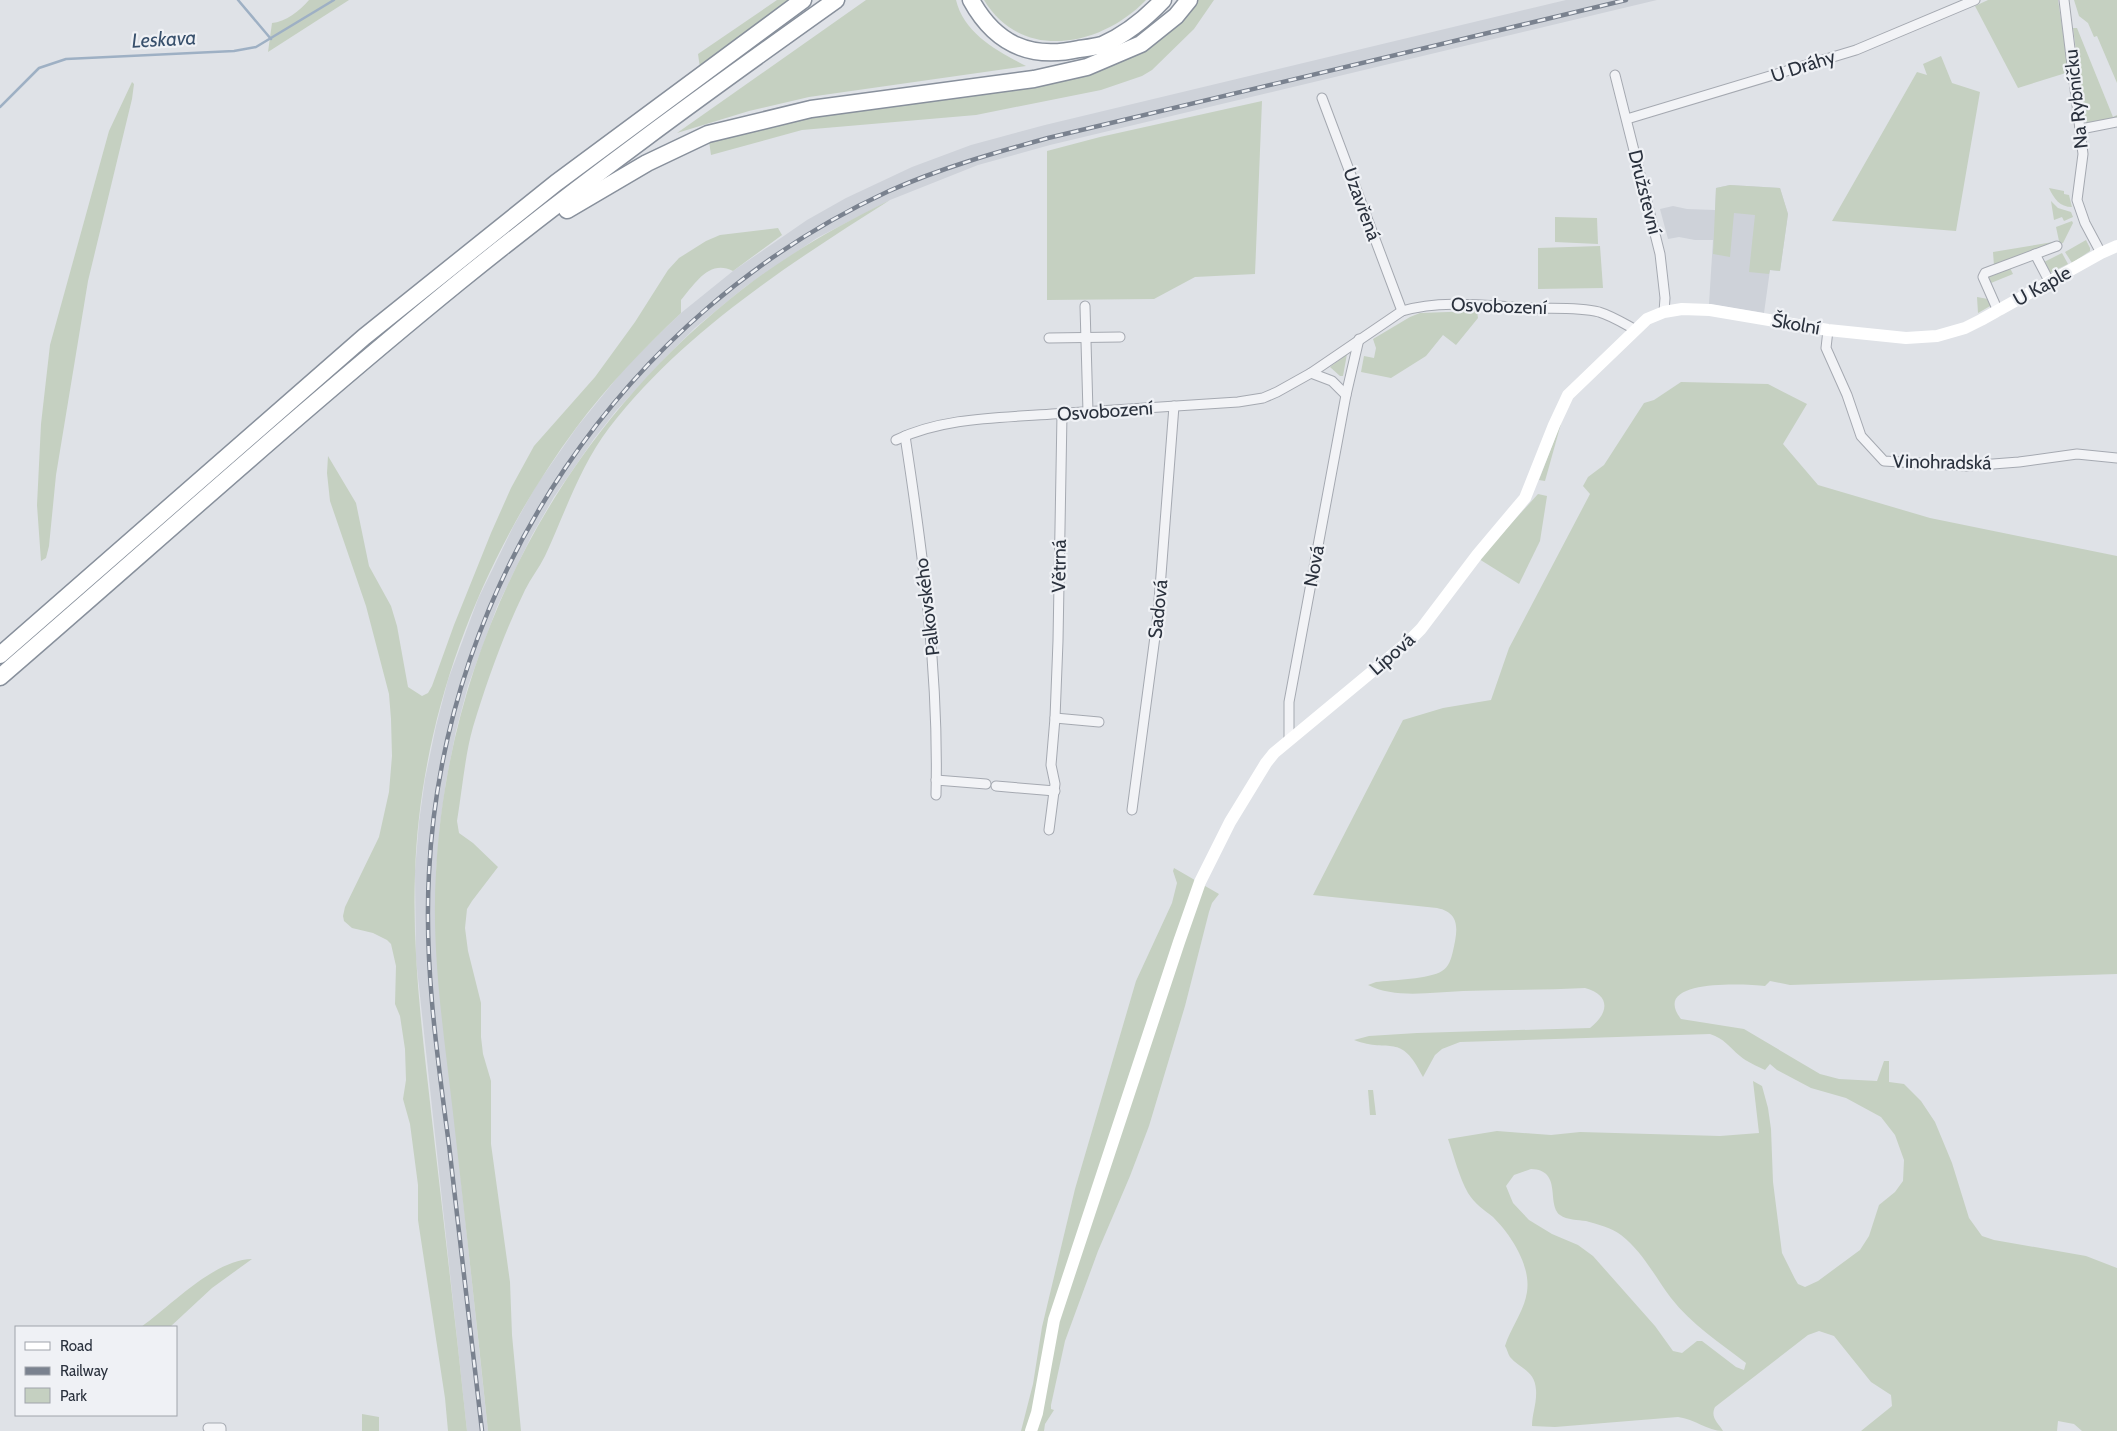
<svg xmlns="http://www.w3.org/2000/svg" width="2117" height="1431" font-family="Cabin,sans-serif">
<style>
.built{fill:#ced2d9}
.green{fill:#c5d0c1;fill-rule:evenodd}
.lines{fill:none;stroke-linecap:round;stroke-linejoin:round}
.stream{stroke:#9eb0c4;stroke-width:2.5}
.street-casing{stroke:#a5a9b1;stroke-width:11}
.highway-casing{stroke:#88909c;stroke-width:19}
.street{stroke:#f2f3f6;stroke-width:9}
.secondary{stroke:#fff;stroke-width:12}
.highway{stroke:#fff;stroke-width:16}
.rail-casing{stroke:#7a828f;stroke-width:4.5}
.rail{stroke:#eff1f5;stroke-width:2.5;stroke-dasharray:8;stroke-linecap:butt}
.labels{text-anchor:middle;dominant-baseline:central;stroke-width:4.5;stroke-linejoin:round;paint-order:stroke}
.street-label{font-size:19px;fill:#2a313d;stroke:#eff1f5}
.water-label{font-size:20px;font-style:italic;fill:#38506c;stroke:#eff1f5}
</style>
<rect width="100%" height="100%" fill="#dfe2e7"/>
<!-- built -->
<g class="built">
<path d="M1566,0H1657L1050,145L978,165L890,200L817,238L745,287L695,328L669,354L616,411L594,439L554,497L531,537L497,607L468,686L456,731L446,782L440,825L436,872L437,957L488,1431H467L416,959L415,871L419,822L425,779L436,726L448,680L478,599L513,527L536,486L577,427L625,368L654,339L681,313L733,271L807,220L846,198L912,167L971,145L1045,125Z"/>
<path d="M1730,185L1780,188L1788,214L1780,271L1770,270L1764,313L1709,304L1713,240H1695L1679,237L1668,239L1660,209L1673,206L1687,209L1715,210L1716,188Z"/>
</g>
<!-- green -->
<g class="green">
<path d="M309,0H349L268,52L272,23C285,22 300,11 309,0Z"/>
<path d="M777,0H803L701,75L698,54Z"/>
<path d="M866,0H956C964,34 999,52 1026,66L809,97L749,111L677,133Z"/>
<path d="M984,0H1146C1102,46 1022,63 984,0Z"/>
<path d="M1189,0H1214L1194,29L1152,70L1142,76L1101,90L976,115L802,130L711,155L708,134L1034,79L1115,56Z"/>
<path d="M1988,0H2058L2069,72L2018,88L1975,6Z"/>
<path d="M2074,0H2117V83L2097,36L2094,37L2088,23L2079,16Z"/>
<path d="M2073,28H2077L2113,117L2117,115V119L2086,125Z"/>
<path d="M1941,56L1952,83L1980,92L1956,231L1832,221L1917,72L1927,75L1923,64Z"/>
<path d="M132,82L134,84L132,99L88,281L56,475L49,546L46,558L41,561L37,505L41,424L50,345L109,131Z"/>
<path d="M1262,101L1255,274L1195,277L1154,299L1047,300V151L1100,137Z"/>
<path d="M1730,185L1780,188L1788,214L1780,271L1770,270L1769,274L1749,272L1755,215L1734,213L1730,257L1713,254L1716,188Z"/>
<path d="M2049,188L2064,191V194L2069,195L2072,207C2060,207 2054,199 2049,188Z"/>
<path d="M890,200C789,264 683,332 609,428C580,466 565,513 545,556C539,568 531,578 525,590C504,633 487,681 473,727C465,755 462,791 457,821L459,833L473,843L498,867L472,901L467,909L465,928L468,951L481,1003V1037L483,1054L491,1081V1144L510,1282L512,1335L521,1431H488C477,1325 465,1219 453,1113C444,1034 431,953 436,872C448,643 563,428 744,288C790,253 839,225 890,200Z"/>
<path d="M2051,201L2058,208L2071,212L2073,217L2064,221L2062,217L2054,220Z"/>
<path d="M1555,217L1597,218L1598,244L1555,242Z"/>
<path d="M2072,221L2073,223L2063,243L1994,266L1993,252L2059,241L2056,227Z"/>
<path d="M778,228L782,235L733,271C709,259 695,284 681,300V313C643,349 607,386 576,428C481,556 420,714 415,874C412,957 423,1039 432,1120C444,1224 456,1327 467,1431H448L445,1398L418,1220V1185L410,1124L403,1099L406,1080L405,1049L400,1016L395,1004L396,966L391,944L387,940L373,933L352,928L344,921L343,916L345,907L379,837L389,792L392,756L391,719L389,694L366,606L330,501L327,473L328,456L356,503L369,566L391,606L397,626L408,687L422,696L428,693L432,686L454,625L491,533L511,488L534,446L595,377L635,322L668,270L679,258L706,241L720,235Z"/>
<path d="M2086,240L2090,248V251L2072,263L2065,252Z"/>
<path d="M1600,246L1603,288L1538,289V248Z"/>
<path d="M2062,253L2068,264L2048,274L2042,263Z"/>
<path d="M2008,264L2013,274L1991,283L1987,272Z"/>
<path d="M1977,297L1988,299L1992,305L1978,313Z"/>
<path d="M1477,311L1478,318L1456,345L1443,335L1426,356L1391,378L1361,372L1364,356L1374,358L1376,348L1373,339L1410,317L1420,313Z"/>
<path d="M1347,354L1343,376H1340L1330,367Z"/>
<path d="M1681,382L1768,384L1807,404L1783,444L1818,485L1930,518L2117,556V974L1790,985L1770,981L1765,986C1746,984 1649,978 1681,1019L1744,1029L1820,1074L1839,1079L1877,1081L1884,1061H1889V1082L1904,1084L1921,1101L1935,1122L1952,1163L1969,1218L1982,1236L1994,1240L2086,1256L2117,1268V1431H2082L2074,1424L2058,1421L2057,1431H1861L1892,1406L1891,1395L1871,1382L1834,1336L1819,1331L1808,1335L1715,1407C1710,1418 1718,1422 1723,1431C1707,1431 1695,1419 1678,1417L1555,1427L1532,1426C1532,1414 1537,1403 1536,1390C1535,1370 1520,1369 1510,1357C1508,1354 1507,1349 1505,1346C1511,1327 1524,1312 1527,1292C1531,1265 1511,1235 1493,1217C1484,1210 1474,1203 1468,1193C1459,1177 1454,1156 1448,1139L1497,1131L1551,1135L1580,1132L1720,1136L1759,1133L1753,1081L1762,1086L1768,1108L1771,1129L1773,1182L1782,1253L1795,1279L1798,1284L1805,1287L1818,1281L1860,1250L1869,1236L1879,1205L1895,1192L1903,1181L1904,1160L1895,1135L1881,1117L1846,1098L1811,1088L1777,1070L1770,1064L1765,1070C1757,1066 1747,1062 1740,1056C1728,1046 1725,1039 1710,1034L1460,1042L1442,1049L1435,1055L1423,1077C1400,1031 1391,1054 1354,1040L1369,1036L1417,1033L1590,1028C1609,1013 1611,995 1585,988C1544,990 1503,990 1463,991C1433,992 1395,999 1368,985L1376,982C1392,980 1430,979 1442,971C1449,967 1451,959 1453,951C1457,932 1462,913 1437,908L1313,895L1403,720L1443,708L1491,700L1509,648L1590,494L1583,486L1588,477L1604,465L1644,403L1654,400ZM1531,1169C1563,1170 1546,1204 1560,1215C1567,1220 1578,1220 1586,1221C1597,1224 1612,1228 1621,1235C1643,1252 1655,1277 1671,1298C1691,1324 1720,1343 1746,1363L1744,1370L1736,1367L1702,1341H1697L1682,1353L1673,1351L1655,1326L1593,1256L1578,1245L1552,1234L1529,1220L1513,1203L1506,1186L1514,1175Z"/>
<path d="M1562,420L1545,481L1539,480Z"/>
<path d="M1538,494L1547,496L1540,541L1519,584L1479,559Z"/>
<path d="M1174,868L1219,894L1212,903L1209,912L1185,1006L1149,1126L1130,1176L1098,1251L1065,1341L1051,1405V1409L1054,1410L1045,1424L1044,1431H1021L1033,1384L1042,1327L1075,1189L1136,981L1172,903L1177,883L1173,871Z"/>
<path d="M1368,1090H1373L1376,1115H1370Z"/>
<path d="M252,1259L212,1288L170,1327H141C171,1306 213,1260 252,1259Z"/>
<path d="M362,1414L379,1417V1431H362Z"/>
</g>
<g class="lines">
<!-- stream -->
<g class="stream">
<path d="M238,0L271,39"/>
<path d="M0,107L39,68L66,59L234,51L256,47L334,0"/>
</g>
<!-- street casing -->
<g class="street-casing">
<g id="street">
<path d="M2064,0L2083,154L2077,200L2085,223L2101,253"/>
<path d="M1615,75L1660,254L1665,298L1664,312"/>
<path d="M1322,98L1402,311"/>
<path d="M1627,119L1856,50L1975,0"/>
<path d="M2081,129L2117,122"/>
<path d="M2035,254L2047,277"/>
<path d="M1085,306L1088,412"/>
<path d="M1998,311L1983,277L1985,273L2057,246"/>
<path d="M1828,330L1826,348L1847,395L1861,436L1884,461L1967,466L2019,462L2077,454L2117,458"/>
<path d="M1049,338L1120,337"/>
<path d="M1311,373L1332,381L1346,395"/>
<path d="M905,436C923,554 939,675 936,795"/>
<path d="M896,440C943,417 1001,418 1052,414C1114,410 1176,406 1238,402L1263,398L1277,392L1311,373L1402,311C1443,299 1489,306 1531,308C1553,309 1578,307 1599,312C1612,316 1623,323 1634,329"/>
<path d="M1055,718L1099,722"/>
<path d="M1289,739V702L1346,395L1359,339"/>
<path d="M936,780L986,784"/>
<path d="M996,786L1055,791"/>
<path d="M1132,810L1158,614L1174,406"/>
<path d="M1049,830L1055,784L1051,765L1055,718L1058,641L1062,414"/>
<path d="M208,1428H221V1431"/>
</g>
</g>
<!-- highway casing -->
<g class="highway-casing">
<g id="highway">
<path d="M971,0C995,44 1030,60 1079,49C1086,48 1095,47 1102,45C1125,35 1146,18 1163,0"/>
<path d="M567,210L647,163L708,134L811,109L1034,79L1087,67L1141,44L1176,16L1189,0"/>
<path d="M0,655L364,337L556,183L803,0"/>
<path d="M0,677C153,545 303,409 459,282C581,183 708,91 836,0"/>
</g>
</g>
<!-- street -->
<use href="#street" class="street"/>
<!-- secondary -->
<path class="secondary" d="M1031,1431L1037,1413L1054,1320L1179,942L1200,882L1230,822L1266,763L1274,753L1409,641L1421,629L1477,555L1525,498L1554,425L1568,395L1647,319L1664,312L1682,309L1710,310L1828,330L1906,338L1937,336L1965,328L1981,320L2101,253L2117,246"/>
<!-- highway -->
<use href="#highway" class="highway"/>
<!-- rail casing -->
<g class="rail-casing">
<path id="rail" d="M482,1431C471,1336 460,1240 449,1145C437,1055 424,964 429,873C443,582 624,313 889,191C941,168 994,153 1048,138L1626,0"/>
</g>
<!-- rail -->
<use href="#rail" class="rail"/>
</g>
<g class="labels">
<!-- street labels -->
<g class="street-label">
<text transform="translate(1803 66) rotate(-18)">U Dráhy</text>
<text transform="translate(2076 99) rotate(-96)">Na Rybníčku</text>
<text transform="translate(1645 192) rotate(76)">Družstevní</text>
<text transform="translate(1362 204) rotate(70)">Uzavřená</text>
<text transform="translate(2042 286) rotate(-29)">U Kaple</text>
<text transform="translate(1499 306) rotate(2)">Osvobození</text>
<text transform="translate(1796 324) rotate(10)">Školní</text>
<text transform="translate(1105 411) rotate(-4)">Osvobození</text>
<text transform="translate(1942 462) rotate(1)">Vinohradská</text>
<text transform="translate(1059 566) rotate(-89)">Větrná</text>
<text transform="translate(1314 566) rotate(-80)">Nová</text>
<text transform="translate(927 607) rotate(-97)">Palkovského</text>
<text transform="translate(1158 609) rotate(-84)">Sadová</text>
<text transform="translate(1392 654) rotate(-41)">Lípová</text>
</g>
<!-- water labels -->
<g class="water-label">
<text transform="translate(164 39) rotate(-3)">Leskava</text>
</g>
</g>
<!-- legend -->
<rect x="15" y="1326" width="162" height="90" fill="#eff1f5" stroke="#a0a4ab"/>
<rect x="25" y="1342" width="25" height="8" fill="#ffffff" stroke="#a0a4ab"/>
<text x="60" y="1351" font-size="15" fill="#2a313d">Road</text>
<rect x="25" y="1367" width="25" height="8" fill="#7a828f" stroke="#a0a4ab"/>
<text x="60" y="1376" font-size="15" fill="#2a313d">Railway</text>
<rect x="25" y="1388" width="25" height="15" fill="#c5d0c1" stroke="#a0a4ab"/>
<text x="60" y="1401" font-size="15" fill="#2a313d">Park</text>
</svg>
